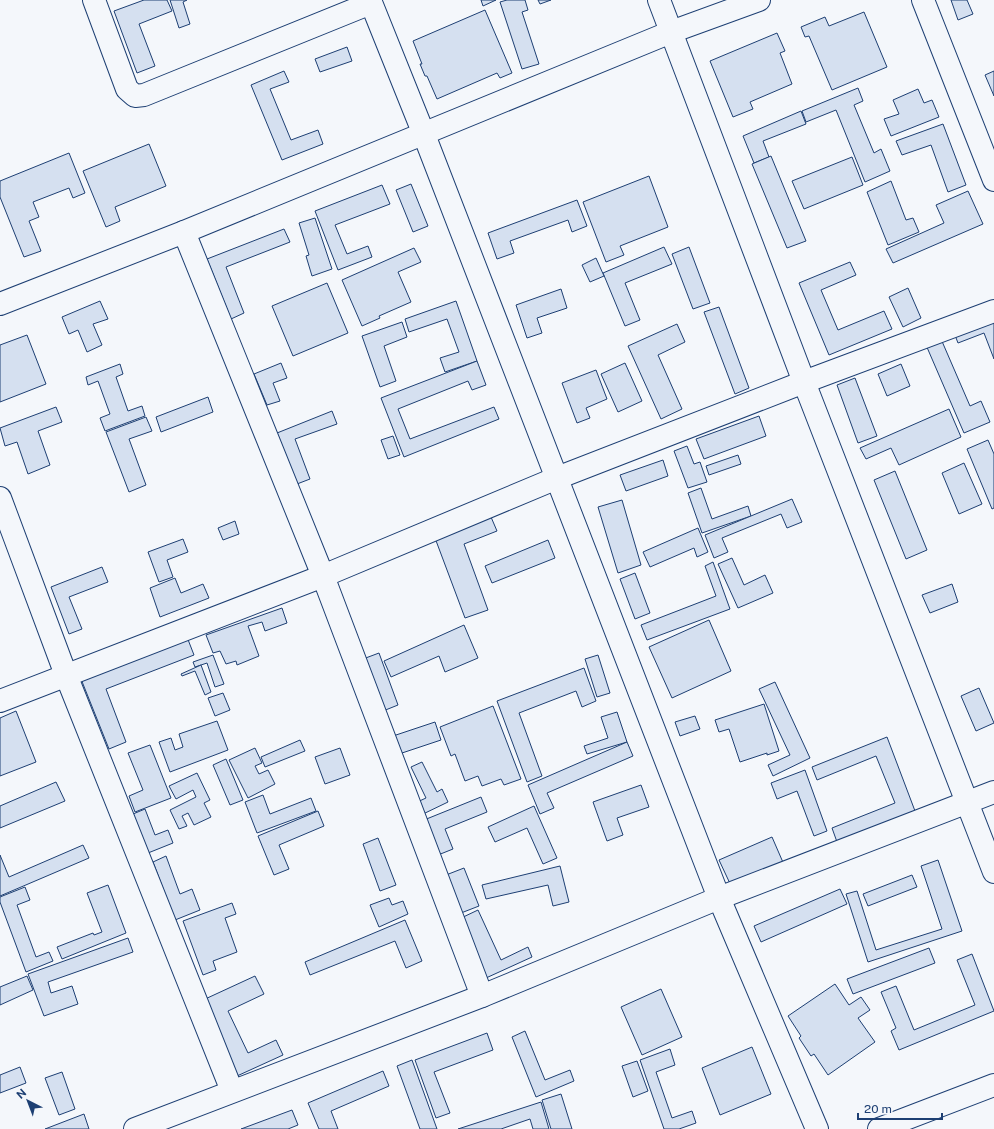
<svg xmlns="http://www.w3.org/2000/svg" width="994" height="1129" font-family="'Public Sans',sans-serif">
<style>
.building{fill:#d5e0f0;stroke:#1d3f73}
.lines{fill:none;stroke-linecap:round;stroke-linejoin:round}
.minor-casing{stroke:#1d3f73;stroke-width:24}
.major-casing{stroke:#1d3f73;stroke-width:24}
.minor{stroke:#f4f7fb;stroke-width:22}
.major{stroke:#f4f7fb;stroke-width:22}
</style>
<rect width="100%" height="100%" fill="#f4f7fb"/>
<!-- building -->
<g class="building">
<path d="M144,0H167L172,11L139,24L155,66L137,73L114,11Z"/>
<path d="M170,0H187L183,2L190,24L179,28Z"/>
<path d="M481,0H496L483,6Z"/>
<path d="M507,0H525L528,10L522,12L539,64L522,69L500,2Z"/>
<path d="M538,0H551L540,4Z"/>
<path d="M951,0H967L973,14L958,20Z"/>
<path d="M485,10L512,73L500,78L497,73L437,99L427,76H425L420,64H422L413,41Z"/>
<path d="M864,12L887,67L832,90L809,36L805,37L801,27L825,17L829,26Z"/>
<path d="M777,33L785,51L780,53L792,84L750,102L753,109L733,117L710,61Z"/>
<path d="M347,47L352,61L320,72L315,59Z"/>
<path d="M284,71L289,82L270,89L291,140L318,130L323,144L282,160L251,85Z"/>
<path d="M994,71V96L985,75Z"/>
<path d="M858,88L863,101L854,105L874,153L881,149L890,171L865,182L836,110L806,122L802,111Z"/>
<path d="M918,89L924,103L932,100L939,117L891,136L884,119L899,114L893,100Z"/>
<path d="M801,111L806,124L763,141L769,157L754,163L743,136Z"/>
<path d="M943,124L966,185L948,192L931,145L902,155L896,141Z"/>
<path d="M149,144L166,186L115,207L120,221L106,227L83,171Z"/>
<path d="M69,153L85,193L73,198L69,188L33,202L39,217L29,221L41,251L24,257L0,197V181Z"/>
<path d="M771,156L806,241L787,248L752,164Z"/>
<path d="M852,157L863,185L804,209L792,181Z"/>
<path d="M649,176L668,227L620,246L624,255L606,262L583,202Z"/>
<path d="M891,181L906,220L913,218L919,232L888,245L867,192Z"/>
<path d="M411,184L428,226L413,232L396,190Z"/>
<path d="M382,185L390,204L335,225L347,254L368,246L372,257L338,270L315,211Z"/>
<path d="M968,191L983,224L893,263L886,249L944,223L936,205Z"/>
<path d="M577,200L587,226L572,232L568,220L510,241L514,253L497,259L488,233Z"/>
<path d="M315,218L332,269L312,276L306,256L309,255L299,223Z"/>
<path d="M284,229L290,242L226,267L244,313L231,319L207,259Z"/>
<path d="M664,247L672,264L625,283L640,320L625,326L603,273Z"/>
<path d="M689,247L710,303L693,309L672,254Z"/>
<path d="M414,248L421,262L398,272L411,302L379,316L380,318L362,326L342,280Z"/>
<path d="M596,258L604,276L590,282L582,265Z"/>
<path d="M850,262L856,275L821,290L838,330L884,311L892,329L829,355L799,283Z"/>
<path d="M327,283L348,333L293,356L272,306Z"/>
<path d="M908,288L921,318L903,327L889,297Z"/>
<path d="M561,289L567,308L537,318L542,333L527,338L516,305Z"/>
<path d="M100,301L108,319L93,324L102,345L87,352L78,330L69,334L62,317Z"/>
<path d="M456,301L477,361L445,372L440,358L459,352L447,319L409,332L405,319Z"/>
<path d="M719,307L749,388L735,394L704,312Z"/>
<path d="M994,315V359L984,333L958,343L953,330Z"/>
<path d="M402,322L407,337L384,346L396,381L380,387L362,336Z"/>
<path d="M677,324L685,342L658,355L682,409L661,419L628,346Z"/>
<path d="M27,335L46,384L0,402V345Z"/>
<path d="M941,339L970,406L981,401L990,422L964,433L926,345Z"/>
<path d="M477,361L486,385L472,390L468,381L398,409L410,439L494,407L499,419L404,457L381,398Z"/>
<path d="M281,363L287,378L273,383L280,401L267,405L254,374Z"/>
<path d="M625,363L642,401L618,412L601,374Z"/>
<path d="M120,364L123,374L116,377L128,411L142,406L145,416L105,431L100,418L110,414L98,381L88,385L86,377Z"/>
<path d="M901,364L910,386L887,396L878,374Z"/>
<path d="M596,370L607,399L586,408L590,418L577,423L562,383Z"/>
<path d="M855,378L877,436L858,443L837,385Z"/>
<path d="M208,397L213,412L161,432L156,417Z"/>
<path d="M56,407L62,422L38,431L50,465L28,474L17,442L5,446L0,428Z"/>
<path d="M949,409L961,437L899,465L891,448L866,459L860,448Z"/>
<path d="M332,411L337,424L295,439L310,479L297,484L277,433Z"/>
<path d="M759,416L766,436L704,459L696,439Z"/>
<path d="M146,417L152,431L129,439L146,485L129,492L106,432Z"/>
<path d="M393,436L400,455L388,459L381,440Z"/>
<path d="M988,440L994,454V508L992,509L967,449Z"/>
<path d="M687,446L694,464L700,462L707,482L688,488L674,451Z"/>
<path d="M738,455L741,464L709,475L706,466Z"/>
<path d="M663,460L668,476L626,491L620,475Z"/>
<path d="M964,463L982,504L959,514L942,473Z"/>
<path d="M895,471L927,550L906,559L874,480Z"/>
<path d="M701,488L712,519L748,506L751,516L702,533L688,493Z"/>
<path d="M792,499L802,522L787,528L781,514L722,538L728,552L714,558L705,535Z"/>
<path d="M622,500L641,565L618,573L598,507Z"/>
<path d="M491,517L497,531L464,544L488,610L465,618L435,538Z"/>
<path d="M235,521L239,534L223,540L218,528Z"/>
<path d="M698,528L708,552L697,557L694,548L650,567L643,552Z"/>
<path d="M183,539L188,552L167,560L173,577L159,582L148,552Z"/>
<path d="M548,540L555,558L492,583L485,566Z"/>
<path d="M732,558L744,585L765,575L773,593L738,608L718,564Z"/>
<path d="M713,562L730,609L647,640L641,625L716,596L705,566Z"/>
<path d="M102,567L108,582L69,597L82,629L69,634L51,587Z"/>
<path d="M635,573L650,613L635,619L620,579Z"/>
<path d="M175,578L181,593L203,584L209,598L160,617L150,588Z"/>
<path d="M952,584L958,602L930,613L922,595Z"/>
<path d="M282,608L287,623L265,631L262,622L248,626L259,656L237,665L236,661L226,664L220,651L213,653L206,635Z"/>
<path d="M709,620L731,671L672,698L649,647Z"/>
<path d="M464,625L478,658L445,672L439,656L391,677L384,661Z"/>
<path d="M187,637L194,655L106,689L126,742L109,749L81,679Z"/>
<path d="M379,653L398,705L383,711L363,659Z"/>
<path d="M213,655L224,684L215,687L207,663L195,667L193,662Z"/>
<path d="M598,655L610,693L597,697L585,659Z"/>
<path d="M201,665L211,692L205,695L195,671L182,676L181,674Z"/>
<path d="M584,668L596,701L582,707L576,691L519,713L542,776L527,782L497,701Z"/>
<path d="M775,682L810,758L773,776L768,765L790,755L759,689Z"/>
<path d="M979,688L994,723L976,731L961,696Z"/>
<path d="M223,693L230,710L215,716L208,698Z"/>
<path d="M764,704L779,751L767,755V753L740,762L729,729L719,732L715,720Z"/>
<path d="M493,706L521,779L504,785L501,779L482,786L478,776L465,781L455,754L451,756L440,727Z"/>
<path d="M16,711L36,762L0,776V718Z"/>
<path d="M617,712L627,742L587,754L584,746L608,738L601,717Z"/>
<path d="M695,716L700,729L680,736L675,722Z"/>
<path d="M217,721L228,750L170,772L159,742L171,738L175,750L183,747L179,734Z"/>
<path d="M435,722L441,740L396,755L390,737Z"/>
<path d="M887,737L915,811L837,842L832,828L895,803L876,756L817,780L812,767Z"/>
<path d="M300,740L305,751L265,767L261,757Z"/>
<path d="M627,742L633,756L547,793L554,808L540,814L528,785Z"/>
<path d="M150,745L171,798L135,812L129,796L143,790L128,753Z"/>
<path d="M255,748L262,763L255,766L259,774L268,770L275,784L248,798L229,760Z"/>
<path d="M340,748L350,775L325,784L315,757Z"/>
<path d="M226,759L243,800L230,805L213,765Z"/>
<path d="M422,762L437,792L442,789L448,802L421,815L415,803L426,798L411,767Z"/>
<path d="M805,770L827,831L814,836L797,791L777,799L771,783Z"/>
<path d="M197,773L210,800L204,803L211,817L194,825L188,813L182,816L187,826L179,829L170,810L196,797L193,790L176,799L169,786Z"/>
<path d="M56,782L65,801L0,828V806Z"/>
<path d="M641,785L649,807L617,818L623,835L607,841L593,802Z"/>
<path d="M263,795L270,814L311,798L316,811L257,833L245,802Z"/>
<path d="M481,797L487,812L445,829L453,849L438,855L424,820Z"/>
<path d="M534,806L557,858L543,864L527,828L495,842L488,827Z"/>
<path d="M145,809L155,835L168,830L173,843L148,853L133,814Z"/>
<path d="M318,811L324,826L279,845L289,869L274,875L258,836Z"/>
<path d="M772,837L785,867L733,890L719,860Z"/>
<path d="M378,838L396,885L380,891L363,844Z"/>
<path d="M83,845L89,858L0,896V855L9,877Z"/>
<path d="M166,856L180,894L192,889L200,910L175,920L153,862Z"/>
<path d="M938,860L962,931L868,962L846,894L857,891L876,950L942,929L921,866Z"/>
<path d="M560,866L569,902L553,906L548,885L486,899L482,885Z"/>
<path d="M464,868L479,906L461,913L446,875Z"/>
<path d="M912,875L917,887L868,906L863,894Z"/>
<path d="M108,885L126,933L62,959L57,947L93,933L94,935L102,932L87,893Z"/>
<path d="M25,887L30,900L17,905L36,957L49,952L53,961L26,972L0,902V897Z"/>
<path d="M840,889L847,904L761,942L754,926Z"/>
<path d="M389,898L392,905L403,901L408,914L379,927L370,905Z"/>
<path d="M232,903L236,914L225,918L237,952L213,961L216,970L203,975L183,921Z"/>
<path d="M478,910L501,960L528,947L532,957L486,978L459,919Z"/>
<path d="M405,920L422,961L406,968L395,941L310,975L305,962Z"/>
<path d="M128,938L133,952L48,982L51,993L72,986L78,1004L44,1016L28,974Z"/>
<path d="M929,948L935,963L853,994L847,979Z"/>
<path d="M972,954L994,1011L899,1050L891,1031L896,1028L881,992L896,986L914,1030L975,1005L957,960Z"/>
<path d="M27,976L33,990L0,1005V987Z"/>
<path d="M255,976L264,994L228,1011L248,1053L276,1040L283,1055L237,1076L203,1000Z"/>
<path d="M835,984L849,1005L861,997L870,1010L858,1018L875,1042L828,1075L814,1054L811,1056L799,1038L801,1036L788,1016Z"/>
<path d="M661,989L682,1037L642,1055L621,1007Z"/>
<path d="M525,1031L545,1080L570,1070L574,1081L536,1097L512,1037Z"/>
<path d="M487,1033L493,1050L434,1072L450,1113L436,1118L415,1060Z"/>
<path d="M752,1047L771,1094L720,1115L702,1068Z"/>
<path d="M670,1049L675,1065L656,1072L672,1118L692,1111L696,1123L679,1129H664L640,1060Z"/>
<path d="M412,1060L437,1129H420L397,1066Z"/>
<path d="M637,1061L648,1091L633,1097L622,1066Z"/>
<path d="M20,1067L26,1083L0,1093V1075Z"/>
<path d="M383,1071L389,1086L331,1111L338,1129H319L308,1103Z"/>
<path d="M62,1072L75,1109L59,1115L45,1078Z"/>
<path d="M561,1094L572,1129H551L542,1100Z"/>
<path d="M541,1102L549,1129H533L530,1119L501,1129H458Z"/>
<path d="M292,1110L298,1125L288,1129H241Z"/>
<path d="M84,1114L89,1129H45Z"/>
</g>
<g class="lines">
<!-- minor casing -->
<g class="minor-casing">
<g id="minor">
<path d="M94,0L127,89L135,96L144,95L371,3"/>
<path d="M370,0L423,132L719,898L817,1129"/>
<path d="M659,0L804,382L994,872"/>
<path d="M923,0L994,180"/>
<path d="M184,232L323,576L482,996"/>
<path d="M0,304L184,232L671,32L759,0"/>
<path d="M0,498L66,675L232,1091"/>
<path d="M0,701L323,576L557,478L804,382L994,311"/>
<path d="M135,1129L482,996L719,898L994,792"/>
</g>
</g>
<!-- major casing -->
<g class="major-casing">
<path id="major" d="M879,1129L994,1085"/>
</g>
<!-- minor -->
<use href="#minor" class="minor"/>
<!-- major -->
<use href="#major" class="major"/>
</g>
<!-- north arrow -->
<g transform="translate(28 1101) rotate(318)" stroke="#f4f7fb" stroke-width="3" paint-order="stroke">
<path d="M0-3L7 15L0 10L-7 15Z" fill="#1d3f73"/>
<text y="-6" font-size="11" font-weight="bold" text-anchor="middle" fill="#1d3f73">N</text>
</g>
<!-- scale -->
<path d="M858 1113v6h84v-6" fill="none" stroke="#1d3f73" stroke-width="2"/>
<text x="864" y="1113" font-size="12" fill="#1d3f73" stroke="#f4f7fb" stroke-width="3" paint-order="stroke">20 m</text>
</svg>
